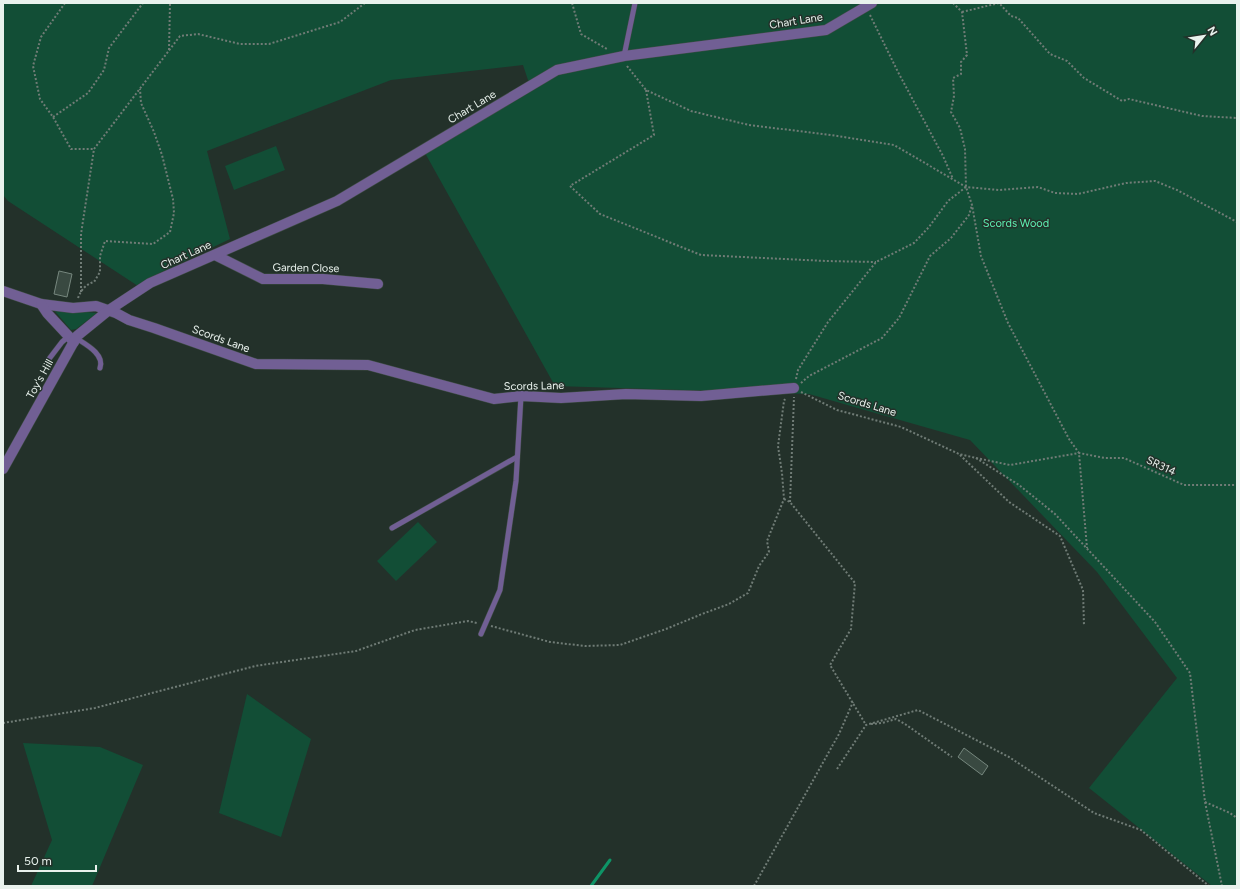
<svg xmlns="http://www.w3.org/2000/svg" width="1240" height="889" font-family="Figtree,sans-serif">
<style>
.green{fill:#124e36}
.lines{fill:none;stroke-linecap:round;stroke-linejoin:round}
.stream{stroke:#0e9466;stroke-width:3}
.building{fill:#394941;stroke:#76877e}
.service-casing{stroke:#3f4c45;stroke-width:6}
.minor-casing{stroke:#3f4c45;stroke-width:11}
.path{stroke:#707c76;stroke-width:2;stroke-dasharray:2 2;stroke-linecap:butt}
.service{stroke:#715f94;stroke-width:5}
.minor{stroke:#715f94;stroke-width:10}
.labels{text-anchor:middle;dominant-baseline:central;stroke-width:3;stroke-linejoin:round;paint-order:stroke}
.street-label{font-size:11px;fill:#e9f2ed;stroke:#23312a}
.park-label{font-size:11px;fill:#5df2b3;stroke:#23312a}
</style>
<rect width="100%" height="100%" fill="#23312a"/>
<!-- green -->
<g class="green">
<path d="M3,3H1237V886H1212L1089,788L1177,678L1097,572L970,440L809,394L555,386L425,153L531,89L523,65L391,80L207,151L230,239L147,279L138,286L8,201L3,195Z"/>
<path d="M276,146L285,170L234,190L225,166Z"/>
<path d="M53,309L97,313L76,329L71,330Z"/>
<path d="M418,522L437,542L396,581L377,561Z"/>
<path d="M247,694L311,739L281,837L219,813Z"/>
<path d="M23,743L100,747L143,765L92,886H31L52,840Z"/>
</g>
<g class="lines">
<!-- stream -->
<path class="stream" d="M591,886L610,860"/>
</g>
<!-- building -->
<g class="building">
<path d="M59,271L72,274L67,297L54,294Z"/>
<path d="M964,748L988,766L982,775L958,757Z"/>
</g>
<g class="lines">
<!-- service casing -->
<g class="service-casing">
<g id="service">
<path d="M624,56L635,3"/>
<path d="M76,338C85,344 105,354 100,368"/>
<path d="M49,359L62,342L69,336"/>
<path d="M392,528L517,457"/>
<path d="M481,634L500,590L516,481L521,396"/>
</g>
</g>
<!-- minor casing -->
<g class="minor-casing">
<g id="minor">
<path d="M215,255L263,279H323L378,284"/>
<path d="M3,291L41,304L73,308L96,306L116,313L129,320L154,328L256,364L368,365L494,399L521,396L561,398L626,394L701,396L794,388"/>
<path d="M41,304L47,313L74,342"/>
<path d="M3,469L77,336L109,310L150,283L337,201L557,70L624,56L826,30L872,3"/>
</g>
</g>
<!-- path -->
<g class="path">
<path d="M65,3L41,37L33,66L40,99L53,117L71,149H94"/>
<path d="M572,3L581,34L607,49"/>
<path d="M953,3L962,12L967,55L961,62V74L953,78L954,96L951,112L960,128L965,149L966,187L972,205L981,256L1008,323L1069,439L1079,453L1087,548"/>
<path d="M962,12L999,3L1011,16L1018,18L1050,54L1067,61L1084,78L1122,101L1129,99L1202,116L1237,118"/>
<path d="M870,15L898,72L943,156L953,179"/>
<path d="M169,50L170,3"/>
<path d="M627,66L646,90L691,111L749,125L831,135L894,145L966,187L999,190L1038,187L1055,193L1078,194L1126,183L1155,181L1177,190L1237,222"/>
<path d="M646,90L654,135L570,186L600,214L701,255L826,261L876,262"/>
<path d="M53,117L88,93L104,70L109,48L143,3"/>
<path d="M81,292V234L94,149L180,36L198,34L240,44H269L340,22L365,3"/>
<path d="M78,298C81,290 86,284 94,282L100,272V256L105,241L153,244L170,232L174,213L173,199L162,155L154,132L141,103L140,89"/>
<path d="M796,379L798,370L828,322L876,262L914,243L929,227L948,201L966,187"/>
<path d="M801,383L809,376L882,338L899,318L930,256L951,238L969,215L972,205"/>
<path d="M801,392L837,410L901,427L959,454L976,458L1010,465L1079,453L1105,458H1124L1184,485H1237"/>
<path d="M960,455L1009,502L1060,536L1083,590L1084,626"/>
<path d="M976,458L1019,485L1055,514L1155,622L1190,673L1205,802L1222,886"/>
<path d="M784,499L790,502L855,583L851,629L830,665L866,725"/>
<path d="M790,502L794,397"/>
<path d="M491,626L550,642L585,646L620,645L666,629L702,614L729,604L748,593L759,566L769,552L767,541L784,499L782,473L778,446L784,401L785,399"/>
<path d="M3,723L95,708L255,666L356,651L415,630L468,621L477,623"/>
<path d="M871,724L882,723L896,719L905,724L952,757"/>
<path d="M837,769L866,725L918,710L1009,757L1094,813L1141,830L1209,886"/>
<path d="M1205,802L1230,813L1237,818"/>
<path d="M754,886L839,734L853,702"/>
</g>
<!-- service -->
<use href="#service" class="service"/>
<!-- minor -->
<use href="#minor" class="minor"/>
</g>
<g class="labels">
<!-- street labels -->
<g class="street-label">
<text transform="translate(796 21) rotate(-9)">Chart Lane</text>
<text transform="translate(472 107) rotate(-31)">Chart Lane</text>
<text transform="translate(186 255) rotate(-24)">Chart Lane</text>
<text transform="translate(306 268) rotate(1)">Garden Close</text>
<text transform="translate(221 339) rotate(20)">Scords Lane</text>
<text transform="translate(40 379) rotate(-61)">Toy's Hill</text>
<text transform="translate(534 386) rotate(-1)">Scords Lane</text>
<text transform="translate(867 404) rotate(17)">Scords Lane</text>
<text transform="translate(1161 466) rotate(25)">SR314</text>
</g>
<!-- park labels -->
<g class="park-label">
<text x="1016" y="223">Scords Wood</text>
</g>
</g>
<!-- border -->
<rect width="1240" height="889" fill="none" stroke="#e9f2ed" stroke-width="8"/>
<!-- north arrow -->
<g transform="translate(1204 36) rotate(60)" stroke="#23312a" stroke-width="3" paint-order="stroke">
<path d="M0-3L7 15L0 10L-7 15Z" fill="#e9f2ed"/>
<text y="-6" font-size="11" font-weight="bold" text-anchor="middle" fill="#e9f2ed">N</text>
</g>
<!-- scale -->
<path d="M18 865v6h78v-6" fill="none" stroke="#e9f2ed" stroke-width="2"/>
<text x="24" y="865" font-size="12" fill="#e9f2ed" stroke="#23312a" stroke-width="3" paint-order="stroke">50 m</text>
</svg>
